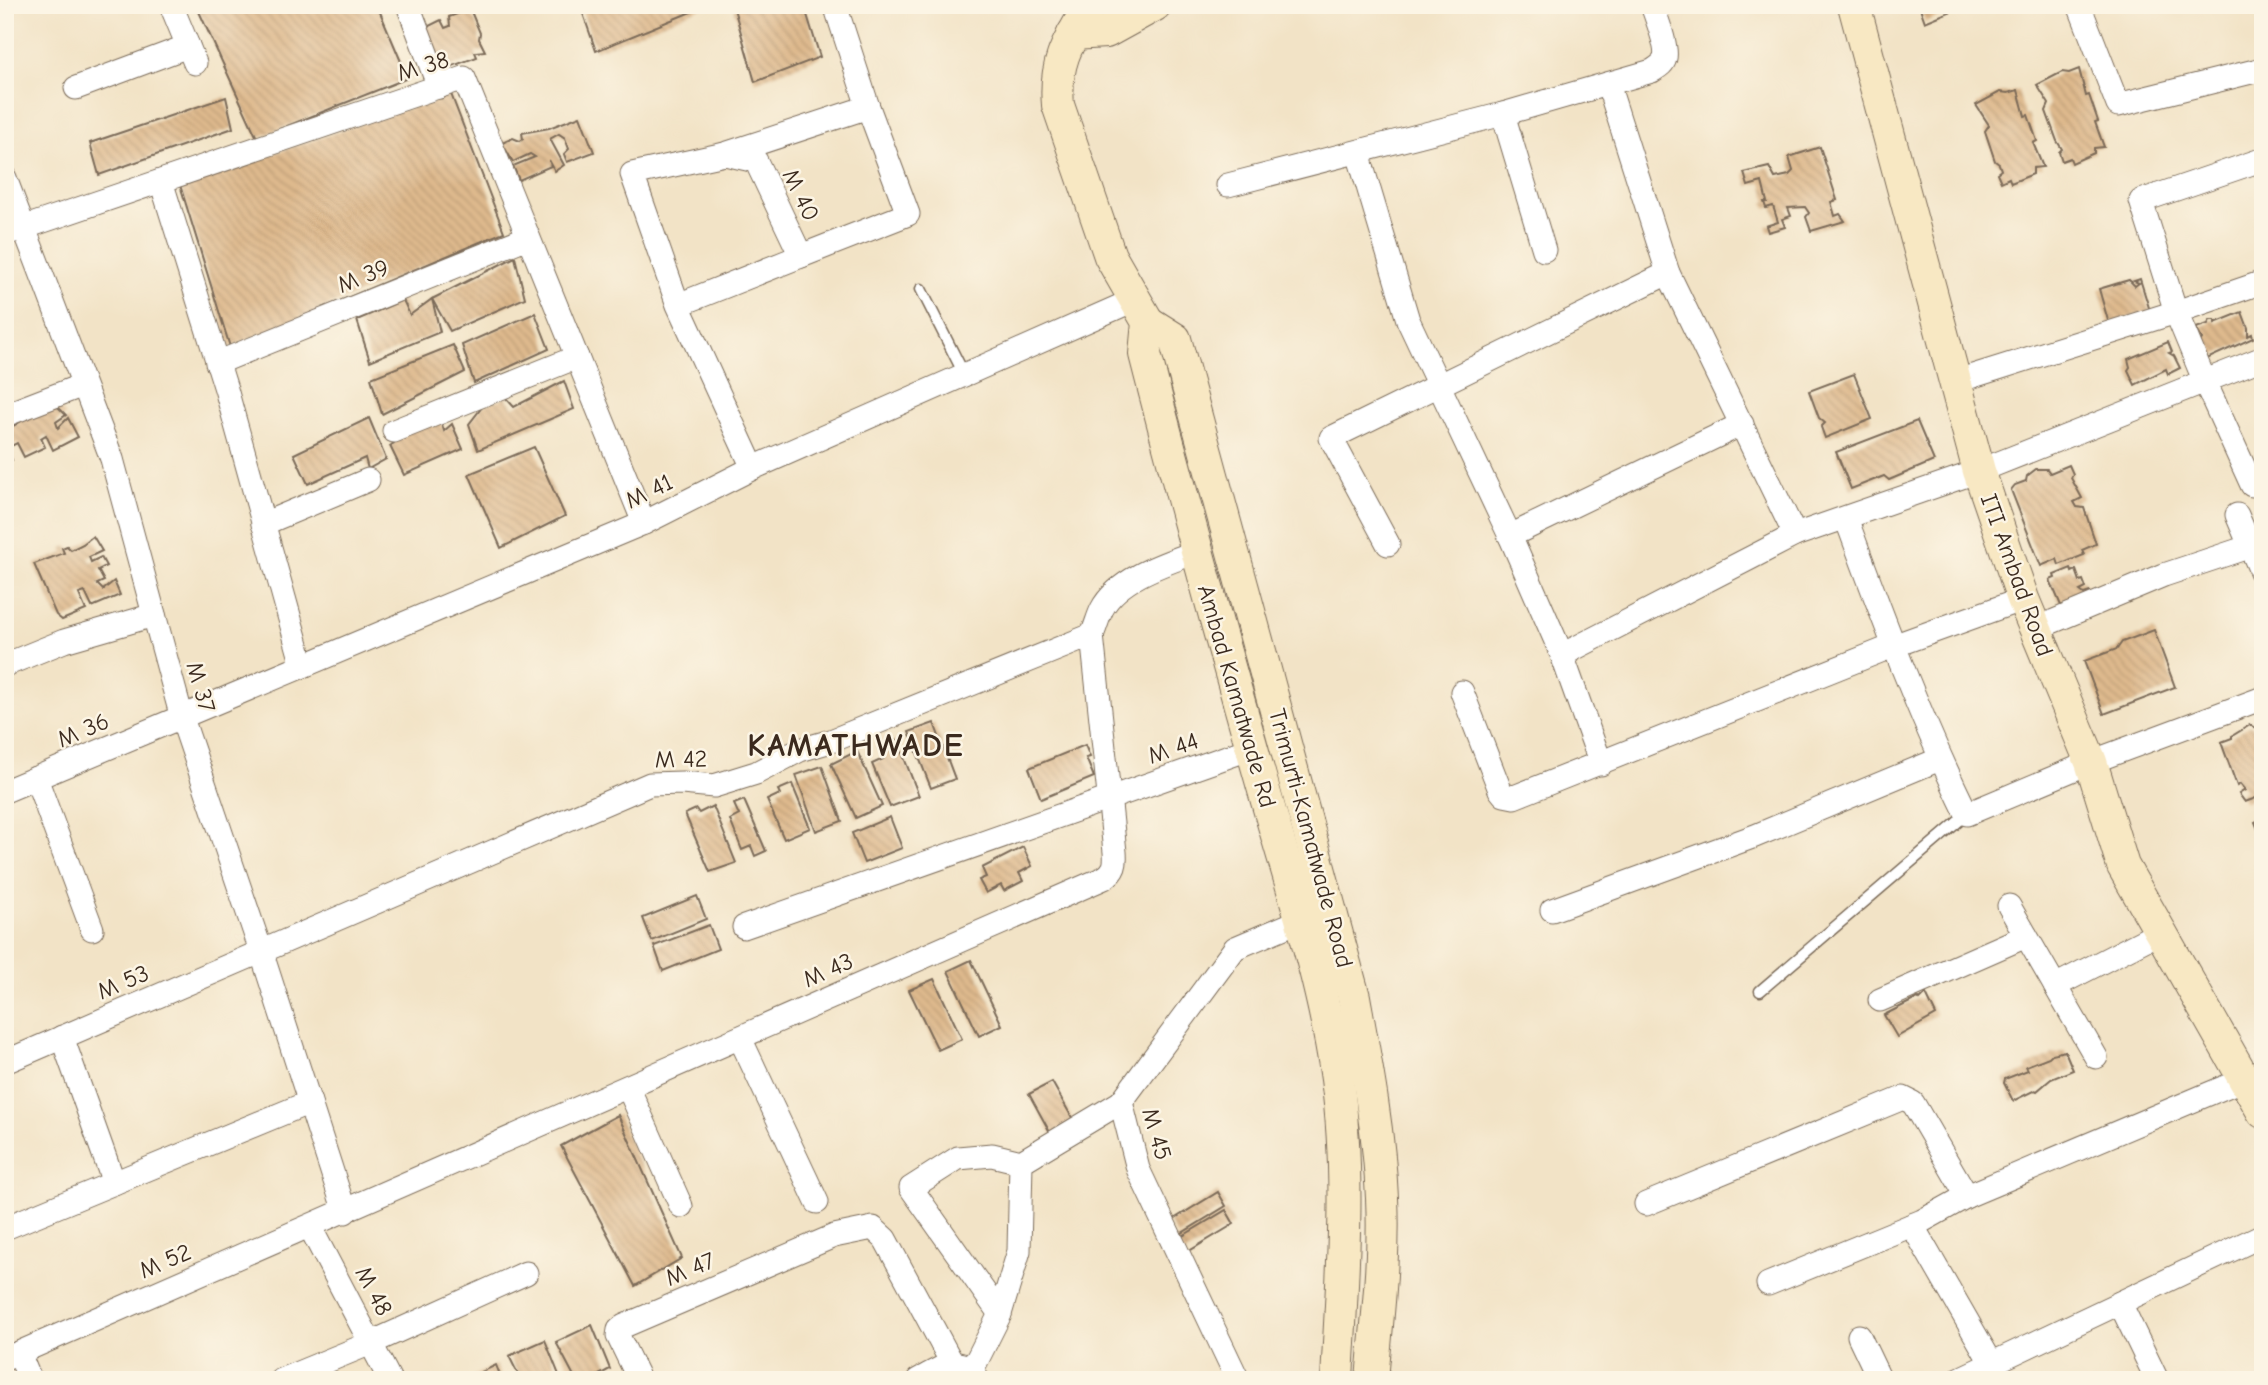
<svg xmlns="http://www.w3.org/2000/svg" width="2268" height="1385" font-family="'Comic Neue',sans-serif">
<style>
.building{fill:url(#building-back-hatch)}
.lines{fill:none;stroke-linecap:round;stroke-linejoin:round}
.lane-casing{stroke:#7b6b59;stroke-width:13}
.street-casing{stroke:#7b6b59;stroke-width:25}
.secondary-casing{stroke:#7b6b59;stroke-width:34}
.lane{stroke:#fff;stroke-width:10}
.street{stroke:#fff;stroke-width:23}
.secondary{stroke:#f8e8c3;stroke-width:32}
.labels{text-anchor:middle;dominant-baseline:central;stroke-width:5;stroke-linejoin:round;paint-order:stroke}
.street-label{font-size:24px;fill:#3b2a1e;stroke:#fcf5e5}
.district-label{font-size:32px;font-weight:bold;letter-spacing:2px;fill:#3b2a1e;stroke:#fcf5e5}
</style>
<defs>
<pattern id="building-back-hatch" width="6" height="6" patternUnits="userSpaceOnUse" patternTransform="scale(1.75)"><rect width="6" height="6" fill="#deb98d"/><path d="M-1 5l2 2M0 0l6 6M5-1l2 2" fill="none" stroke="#bf9f79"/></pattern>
</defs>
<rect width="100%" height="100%" fill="#fcf5e5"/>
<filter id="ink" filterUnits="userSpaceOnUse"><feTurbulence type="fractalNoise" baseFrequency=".0143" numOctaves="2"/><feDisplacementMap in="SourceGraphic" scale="14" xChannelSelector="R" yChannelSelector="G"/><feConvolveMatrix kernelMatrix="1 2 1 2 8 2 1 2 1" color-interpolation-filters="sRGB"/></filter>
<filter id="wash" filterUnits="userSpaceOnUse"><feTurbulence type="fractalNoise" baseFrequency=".00686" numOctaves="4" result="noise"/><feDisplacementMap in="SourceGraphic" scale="28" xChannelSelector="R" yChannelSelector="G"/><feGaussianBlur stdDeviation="1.57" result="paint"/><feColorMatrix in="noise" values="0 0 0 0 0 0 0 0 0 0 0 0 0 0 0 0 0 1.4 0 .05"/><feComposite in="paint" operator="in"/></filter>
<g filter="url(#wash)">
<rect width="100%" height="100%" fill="#f2e3c6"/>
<g id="blocks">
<!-- building -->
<g class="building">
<path d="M196,5H377L408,78L257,138Z"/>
<path d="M580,5H708L596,51Z"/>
<path d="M733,5H804L820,57L755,82Z"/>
<path d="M1919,5H1966L1925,22Z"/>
<path d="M470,9L480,33L479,39L485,51L475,52L477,57L450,67L449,60L439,64L423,29L441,20L445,28L450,26L449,17Z"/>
<path d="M2079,69L2086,96L2089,95L2098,121L2095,122L2104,147L2094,148V153L2072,163L2070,158L2062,161L2059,152L2062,149L2057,141L2046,111L2049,104L2037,85L2062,72L2069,73Z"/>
<path d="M2018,90L2025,116L2028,115L2037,141L2033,143L2043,167L2033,168V174L2011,183L2009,178L2001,182L1997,173L2001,170L1999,164L1995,161L1985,131L1989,125L1976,105L2000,92L2008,93Z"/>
<path d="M451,94L504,232L230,347L180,185Z"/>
<path d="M226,97L233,128L99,175L90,143Z"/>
<path d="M580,116L594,152L567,162L564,154L569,149L565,138L559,134L550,139L564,165L555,171L549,160L551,166L519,180L513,166L535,157L530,154L513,162L502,143L513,138L520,141L523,139L522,133L549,128Z"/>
<path d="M1820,147L1837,200L1831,202L1835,216L1840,214L1845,221L1811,231L1806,217L1809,213L1805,207L1788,208L1791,216L1782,219L1785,227L1768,232L1766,226L1778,222L1773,206L1766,208L1764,202H1767L1762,182L1748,186L1744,173L1769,167L1775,178L1789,175L1793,171L1789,157Z"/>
<path d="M515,257L525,298L450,331L432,299Z"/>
<path d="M2140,279L2150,311L2109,324L2099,289L2129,280L2135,286L2139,283L2134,281Z"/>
<path d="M432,299L440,332L370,361L357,320L403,300L410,315Z"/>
<path d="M2242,312L2248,328V336L2252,334L2253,338L2207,359L2200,342L2202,339L2196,328L2208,324L2210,320H2215V323Z"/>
<path d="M535,313L549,349L474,383L462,345Z"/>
<path d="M2168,342L2172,352L2169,353L2174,356L2180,368L2168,374L2166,369L2135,385L2128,370L2130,367L2128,359Z"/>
<path d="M453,345L465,372L382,414L371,378Z"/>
<path d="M1854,374L1872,419L1825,438L1821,427L1825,423L1819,418L1809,391Z"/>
<path d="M564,381L574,409L478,450L469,424L483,406L505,397L514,407Z"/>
<path d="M58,407L66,415L56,422L58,428L68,418L78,437L53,450L46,435L41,438L45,447L24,457L17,443L7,448L12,460L5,463V424L7,423L10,428L20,422L16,416Z"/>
<path d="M369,418L386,459L368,469L365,458L308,484L294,454Z"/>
<path d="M440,418L444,431L452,424L463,449L404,475L390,446L394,443V436Z"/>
<path d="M1917,421L1934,461L1889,480L1884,476L1851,489L1836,452Z"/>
<path d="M534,447L565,516L501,548L469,474Z"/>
<path d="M2069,465L2073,474L2071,478L2082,498L2074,502L2077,507L2084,508L2096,544L2082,550L2084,555L2059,565L2057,559L2041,566L2011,490L2015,485L2026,481L2027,476L2036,469H2047L2050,473Z"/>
<path d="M93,536L102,551L89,557L91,562L101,557L106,566L98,570L104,581L97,584L103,590L114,581L120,595L92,607L85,592L79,594L86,610L62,620L56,615L34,564L64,553L62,548L67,546L71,550L83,544Z"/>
<path d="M2071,568L2072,572L2076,570L2080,581L2083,580L2086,588L2080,591L2084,594L2090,592L2092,595L2062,608L2050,580L2055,578L2054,575Z"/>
<path d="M2154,630L2175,687L2104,714L2084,661L2117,649L2122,642Z"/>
<path d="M934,723L955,779L931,788L909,732Z"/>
<path d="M2250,725L2257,729L2263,726V801L2260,802L2256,798L2245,802L2239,794L2245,790L2240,784L2237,786L2221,742L2232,738V736Z"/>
<path d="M897,740L919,796L890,807L872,764L883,759L878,748Z"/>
<path d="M1085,745L1090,757L1086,758L1094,777L1041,799L1029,768Z"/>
<path d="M857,751L882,806L856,818L831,764Z"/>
<path d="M822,766L842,821L816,831L796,775Z"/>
<path d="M792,784L810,828L784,839L767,800L780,794L778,790Z"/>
<path d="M744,800L766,851L755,856L751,846L742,850L730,820L739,815L734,804Z"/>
<path d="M713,806L736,863L710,872L685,814L696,809L699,813Z"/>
<path d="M890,817L902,848L864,863L852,833Z"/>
<path d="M2263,818V853L2258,841L2262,839L2255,822Z"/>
<path d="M1023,847L1032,866L1019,873L1023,881L1004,891L1001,885L986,893L979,880L986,877L982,868Z"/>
<path d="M697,896L706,919L652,941L643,918Z"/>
<path d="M709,925L718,949L663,971L654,946Z"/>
<path d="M971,960L1002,1025L979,1036L948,971Z"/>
<path d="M934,979L962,1039L938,1050L909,990Z"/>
<path d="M1926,994L1936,1015L1897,1037L1884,1015L1918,998L1920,1000Z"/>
<path d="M2065,1051L2073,1070L2051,1079L2037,1091L2035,1090L2013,1101L2004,1083L2005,1079L2028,1070L2026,1066L2049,1057L2052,1054Z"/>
<path d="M1052,1082L1075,1123L1052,1136L1029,1094Z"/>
<path d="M618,1115L682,1258L635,1286L561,1146Z"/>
<path d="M1218,1192L1226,1206L1177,1236L1169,1222Z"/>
<path d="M1226,1210L1234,1224L1184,1254L1176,1240Z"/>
<path d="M592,1325L610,1369L590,1380H576L556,1342Z"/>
<path d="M545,1340L561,1380H521L509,1356Z"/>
<path d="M496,1365L502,1380H465Z"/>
</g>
</g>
</g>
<g filter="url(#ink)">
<use href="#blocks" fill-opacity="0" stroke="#7b6b59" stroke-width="2"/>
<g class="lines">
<!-- lane casing -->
<g class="lane-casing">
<g id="lane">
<path d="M921,289L965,376"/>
<path d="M1760,991L1967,814"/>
</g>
</g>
<!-- street casing -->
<g class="street-casing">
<g id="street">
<path d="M171,5L195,63"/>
<path d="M408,5L439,87"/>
<path d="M2079,5L2118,105L2263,69"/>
<path d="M1608,84L1668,273L1795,535"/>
<path d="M76,88L188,46"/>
<path d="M1503,114L1544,250"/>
<path d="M1358,153L1408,320L1510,536L1562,655L1795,535L1979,471L2263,358"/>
<path d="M725,154L868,107"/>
<path d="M5,178L112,459L182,718L261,951L345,1212"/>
<path d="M161,181L226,389L303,666"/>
<path d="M1228,185L1503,114L1652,71C1658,67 1663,65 1665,58C1668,47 1656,17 1652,5"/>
<path d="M5,234L464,78L644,523"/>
<path d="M801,256L908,214L868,107L835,5"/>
<path d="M678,305L801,256L756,161L725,154L632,174L678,305L753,468"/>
<path d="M217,363L528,237"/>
<path d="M1954,382L2176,312L2263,282"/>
<path d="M5,415L83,385"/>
<path d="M394,431L577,357"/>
<path d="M2252,485L2205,382L2176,312L2141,201L2261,160L2263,166"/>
<path d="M2237,515L2263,576"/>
<path d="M1846,518C1883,619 1920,718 1967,814L2091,762L2263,698"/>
<path d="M263,524L368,480"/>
<path d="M1510,536L1742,424"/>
<path d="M1388,544L1331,438L1668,273"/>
<path d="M2035,629L2164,575L2251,546"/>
<path d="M1562,655L1601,764"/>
<path d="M5,665L64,641L154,615"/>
<path d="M1462,692L1500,790L1504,795L1514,797L1893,646L2023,599"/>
<path d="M36,778L92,929"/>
<path d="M5,791L644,523L753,468L1134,300"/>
<path d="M2009,906L2096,1057"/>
<path d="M1552,910L1755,836L1940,759"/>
<path d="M744,927L1252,748"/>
<path d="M2055,986L2160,932"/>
<path d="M1880,1000L2026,936"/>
<path d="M62,1037L114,1183"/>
<path d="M740,1038L817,1202"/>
<path d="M5,1062L650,784L682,783L714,786L756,773L800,750L831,741L1092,635C1096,626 1098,617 1102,609C1118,578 1166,563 1196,552"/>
<path d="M628,1087L681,1206"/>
<path d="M1021,1162L1019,1251L1000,1314L911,1188L958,1158L992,1155L1021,1162L1121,1102"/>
<path d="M1646,1204L1903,1098L1913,1103L1967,1196L2244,1079"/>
<path d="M1912,1225L1992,1364L1999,1380"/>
<path d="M310,1227L390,1380"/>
<path d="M5,1228L310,1102"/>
<path d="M1768,1284L1922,1221L1967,1196"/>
<path d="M2120,1303L2157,1380"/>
<path d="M1859,1336L1880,1380"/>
<path d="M19,1353L30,1380"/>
<path d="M5,1359L1104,878C1115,871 1116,864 1115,852L1092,635"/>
<path d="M972,1370L1000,1314"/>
<path d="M281,1380L371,1343L526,1273"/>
<path d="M633,1380L637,1375L618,1336L619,1330L624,1326L834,1236L873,1228L885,1239L952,1363"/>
<path d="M918,1380C942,1368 961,1351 978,1380"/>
<path d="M1238,1380L1138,1169L1121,1102L1235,948L1301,920"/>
<path d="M1957,1380L2263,1235"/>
</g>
</g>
<!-- secondary casing -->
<g class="secondary-casing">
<g id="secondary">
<path d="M1090,5C1069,41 1054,61 1058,105L1110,256L1148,322L1145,354C1182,499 1222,643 1263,787C1290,883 1323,980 1337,1079C1351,1179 1342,1280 1337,1380"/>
<path d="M1854,5L1979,471L2023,599L2091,762L2123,866L2263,1112"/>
<path d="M1073,34L1106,32L1155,5"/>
<path d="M1148,322L1175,339L1354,997C1366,1063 1379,1130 1382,1198C1385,1259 1377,1320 1372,1380"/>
</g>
</g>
<!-- lane -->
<use href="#lane" class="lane"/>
<!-- street -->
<use href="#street" class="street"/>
<!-- secondary -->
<use href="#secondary" class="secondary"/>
</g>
</g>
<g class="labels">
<!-- street labels -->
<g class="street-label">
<text transform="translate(423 66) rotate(-16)">M 38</text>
<text transform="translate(801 195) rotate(64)">M 40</text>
<text transform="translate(363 276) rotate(-22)">M 39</text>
<text transform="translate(649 491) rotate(-26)">M 41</text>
<text transform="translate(2017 575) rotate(70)">ITI Ambad Road</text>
<text transform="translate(201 687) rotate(74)">M 37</text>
<text transform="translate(1237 696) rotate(74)">Ambad Kamatwade Rd</text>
<text transform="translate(83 730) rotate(-23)">M 36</text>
<text transform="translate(1173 748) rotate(-19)">M 44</text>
<text transform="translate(681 759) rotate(-1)">M 42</text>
<text transform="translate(1311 838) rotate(75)">Trimurti-Kamatwade Road</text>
<text transform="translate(828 970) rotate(-24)">M 43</text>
<text transform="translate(123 982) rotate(-23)">M 53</text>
<text transform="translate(1157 1134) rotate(74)">M 45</text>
<text transform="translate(165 1261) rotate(-23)">M 52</text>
<text transform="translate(690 1269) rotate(-23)">M 47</text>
<text transform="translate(374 1291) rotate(62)">M 48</text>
</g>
<!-- district labels -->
<g class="district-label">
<text x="856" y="745">KAMATHWADE</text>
</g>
</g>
<!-- margin -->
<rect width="2268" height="1385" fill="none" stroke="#fcf5e5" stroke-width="28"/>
</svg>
